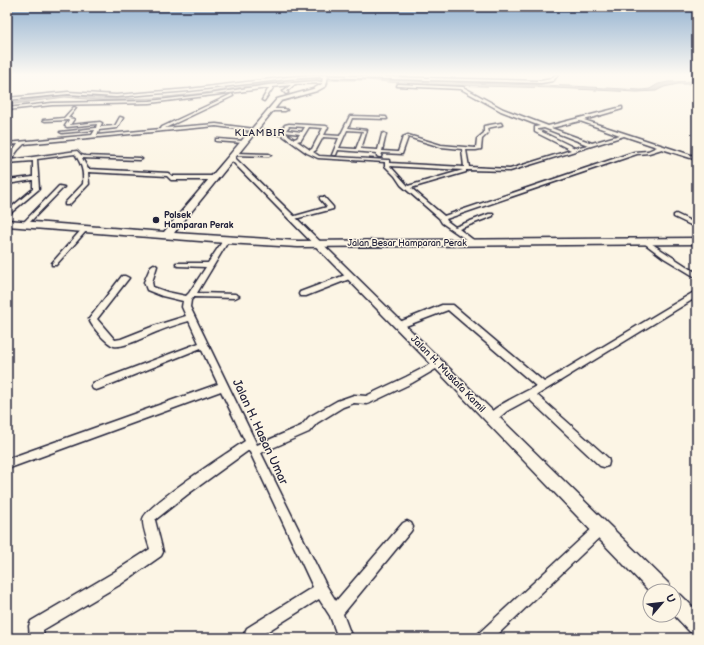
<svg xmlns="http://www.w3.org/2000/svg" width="704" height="645" font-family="'Balsamiq Sans',sans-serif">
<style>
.water{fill:#b2adab;stroke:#78757e}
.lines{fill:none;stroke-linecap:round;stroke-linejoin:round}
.street-casing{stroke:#22223b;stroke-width:3}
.secondary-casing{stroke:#22223b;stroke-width:3}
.primary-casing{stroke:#22223b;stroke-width:3}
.street{fill:#fcf5e5;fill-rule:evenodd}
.secondary{fill:#fcf5e5;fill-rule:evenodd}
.primary{fill:#fcf5e5;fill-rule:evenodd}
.poi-dot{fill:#22223b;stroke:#fcf5e5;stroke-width:1.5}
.labels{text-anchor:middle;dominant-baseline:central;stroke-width:3;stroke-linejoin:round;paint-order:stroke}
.far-poi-label{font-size:9px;font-weight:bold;fill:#22223b;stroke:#fcf5e5;text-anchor:start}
.far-street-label{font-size:9px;fill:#22223b;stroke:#fcf5e5}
.far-quarter-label{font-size:10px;letter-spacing:1px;fill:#22223b;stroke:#fcf5e5}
.street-label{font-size:10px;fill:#22223b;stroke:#fcf5e5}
.near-street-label{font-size:12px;fill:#22223b;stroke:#fcf5e5}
</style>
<rect width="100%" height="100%" fill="#fcf5e5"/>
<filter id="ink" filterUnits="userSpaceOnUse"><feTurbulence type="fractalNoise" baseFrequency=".025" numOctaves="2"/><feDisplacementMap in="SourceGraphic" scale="8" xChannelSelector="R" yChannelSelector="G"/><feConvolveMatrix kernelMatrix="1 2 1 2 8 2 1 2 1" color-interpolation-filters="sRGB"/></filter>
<g filter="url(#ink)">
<!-- water -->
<path class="water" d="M321,77H360L429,82L446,81L464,83L572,86L641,90L650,89L658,84L668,82L697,81V84H678L664,87L656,91L637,92L554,88L410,84L367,80H318L158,100L119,102L65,97L7,105V104L14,102L64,95L115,99L155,98L204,93L301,78Z"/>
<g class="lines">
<!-- street casing -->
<g class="street-casing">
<g id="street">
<path d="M312,75L541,81L551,79L555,75H558L553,81L541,83L318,77L287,79L189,91L116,97L68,94L7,100V98L68,92L116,95L189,89L287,77Z"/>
<path d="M316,81L327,83L295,84L287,91L288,93L286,94L283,91L291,85L272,87L273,88L264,101L262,100L269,88H268L150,103L52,105L7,110V108L52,103L150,101L210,94L268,85Z"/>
<path d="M398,84L463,87L503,109L548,126L622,107V109L584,120L697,157V160L662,149L649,153L637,154L446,219L447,221L455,227L489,214H493V216L459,229L476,242V244L474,245L442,223L439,218L401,185L395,176L385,166V162L318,158L307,153L282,135L216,126L24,144L18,150L11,160L77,151L81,155L85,156L140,158L142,159L140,160L82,158L88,169L168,173L172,176H214L217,178L214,180H171L167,176L88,172L89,184L69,205H65V203L83,184C84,171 82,165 75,154L37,159L39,189L7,216V211L33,189V180L7,184V180L33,177V161L7,163V160L18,144L7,145V143L92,135L95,130L62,133L60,132L96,128L97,124L67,127L65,126L69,120L45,121L43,120L64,118L74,107L76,108L68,118L74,119L70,125L100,122L102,123L100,127L115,126L120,117L123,118L117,128L99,130L97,135L161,129L162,127L232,94L233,96L165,128L216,124L279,132L285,125L289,124L326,126L328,127L324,135L340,136L350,116L386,117L387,119L352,118L348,128L367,130L361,149L378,150L382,134L384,133L386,134L382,151L398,152L403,137L408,135L441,145L476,148L477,139L484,133V126L501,123L502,125L487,128L488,133L482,139L481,149L476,150H466L469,167L510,169L571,150L535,132V127L540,126L501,111L461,89L397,86ZM580,121L620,135L592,143L551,128ZM289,126L305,127L302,132L286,130ZM309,127L323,128L312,149L310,150L297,141L301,140ZM544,128L588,145L575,148L538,130V129ZM347,130L363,131L356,149L339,148ZM284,132L300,134L297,138L294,139ZM624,136L657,147L648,151L634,152L444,216L411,188L466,172V170L510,171ZM323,137L339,138L332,155H336L338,150L377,153V156L379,157H381L382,153L402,154L408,137L441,147L462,149L464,167L389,163V160H387L319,156L313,152L316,150ZM390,166L463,170L408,186Z"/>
<path d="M272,109H285L287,110L285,111H271Z"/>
<path d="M218,139L244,141L246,142L244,143L216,141V139Z"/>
<path d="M234,153L269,154L271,155L269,156L232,155V154Z"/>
<path d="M59,186L64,187L26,226H22V224Z"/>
<path d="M320,197H324L333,207V209L291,220L288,218L327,207L320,199Z"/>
<path d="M676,214L697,224V228L674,217V215Z"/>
<path d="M85,227L87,228V230L56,265H52V263L83,228Z"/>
<path d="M226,238L229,240L197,293L235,294L239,296L235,298L194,297L191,300L190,307L257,445L301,426L309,417L337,401L354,395L366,396L406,377L435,362H441L442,364L441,366L412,383L370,403L367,404L354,403L343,407L317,423L309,432L261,453L326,585L336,601L403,523L407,521L411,523L413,527L411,531L343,614L352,638H338L330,616L319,599L257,638H242L247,628L313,587L249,450L188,494L155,520L163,552L161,556L121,584L43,630L44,638H30L29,626L31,621L111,574L150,549C148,542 142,526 143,519C145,506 229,452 245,441L221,391L7,469V459L218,384L201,348L99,389L96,390L93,389L91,386L93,383L199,343L189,321C179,324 168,327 159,331C147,335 126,348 114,346C107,344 91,326 89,319L122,276H125L129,278L97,319L115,340L121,339L154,326L186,316L182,307L183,301L162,296L147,290L144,282L151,266L154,264L157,266L152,282L153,287L167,292L186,296L189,293L206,267L178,266L176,265V263H208L224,239Z"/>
<path d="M646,240L697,273V278L664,258L644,243L643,242Z"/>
<path d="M348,274H350L354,276L352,278L306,296H300L299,294L300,292Z"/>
<path d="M694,292H697V297L537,395L608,458L609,462L608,466L604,467L600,466L529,399L507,411L495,421L491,422L487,421L486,418C491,407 524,393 536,386L448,310L403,327L400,328L396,325L397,323L442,305H453L544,382Z"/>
<path d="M600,523L604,525L606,529L604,533L494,638H477L479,633L596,525Z"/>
</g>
</g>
<!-- secondary casing -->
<g class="secondary-casing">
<g id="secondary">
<path d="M230,157H234L669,584L671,591L650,592L434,367L230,159Z"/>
<path d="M674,593L681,595L697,611V635L690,632L674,615Z"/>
</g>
</g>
<!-- primary casing -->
<g class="primary-casing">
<path id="primary" d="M323,75H328L326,86L317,91L281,101L174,233L298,241L697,238V244L298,247L226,243L7,226V220L164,232L277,99L313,89L322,84Z"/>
</g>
<!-- street -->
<use href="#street" class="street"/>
<!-- secondary -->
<use href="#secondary" class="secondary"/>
<!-- primary -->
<use href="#primary" class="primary"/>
</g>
</g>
<!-- sky -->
<linearGradient id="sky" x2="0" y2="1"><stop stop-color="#92b1d0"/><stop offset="0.45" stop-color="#fefaf3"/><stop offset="1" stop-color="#fefaf3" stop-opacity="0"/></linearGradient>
<rect width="704" height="166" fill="url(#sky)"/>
<!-- markers -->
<circle class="poi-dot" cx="156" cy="220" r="4"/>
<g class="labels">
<!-- far-poi labels -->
<g class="far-poi-label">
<text x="164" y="215">Polsek<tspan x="164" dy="10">Hamparan Perak</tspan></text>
</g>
<!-- far-street labels -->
<g class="far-street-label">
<text x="407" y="243">Jalan Besar Hamparan Perak</text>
</g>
<!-- far-quarter labels -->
<g class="far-quarter-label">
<text x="260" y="133">KLAMBIR</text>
</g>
<!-- street labels -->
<g class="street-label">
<text transform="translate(448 374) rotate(46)">Jalan H. Mustafa Kamil</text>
</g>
<!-- near-street labels -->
<g class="near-street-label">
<text transform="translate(260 432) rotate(65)">Jalan H. Hasan Umar</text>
</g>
</g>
<!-- margin -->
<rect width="704" height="645" fill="none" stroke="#fcf5e5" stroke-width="24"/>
<rect x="12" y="12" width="680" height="621" fill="none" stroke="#22223b" stroke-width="1.5" filter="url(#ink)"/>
<!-- north arrow -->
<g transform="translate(662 603) rotate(62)"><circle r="19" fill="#fcf5e5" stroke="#a5a1a1"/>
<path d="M0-3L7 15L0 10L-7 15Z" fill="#22223b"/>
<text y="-6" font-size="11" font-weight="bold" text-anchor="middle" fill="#22223b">U</text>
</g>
</svg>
